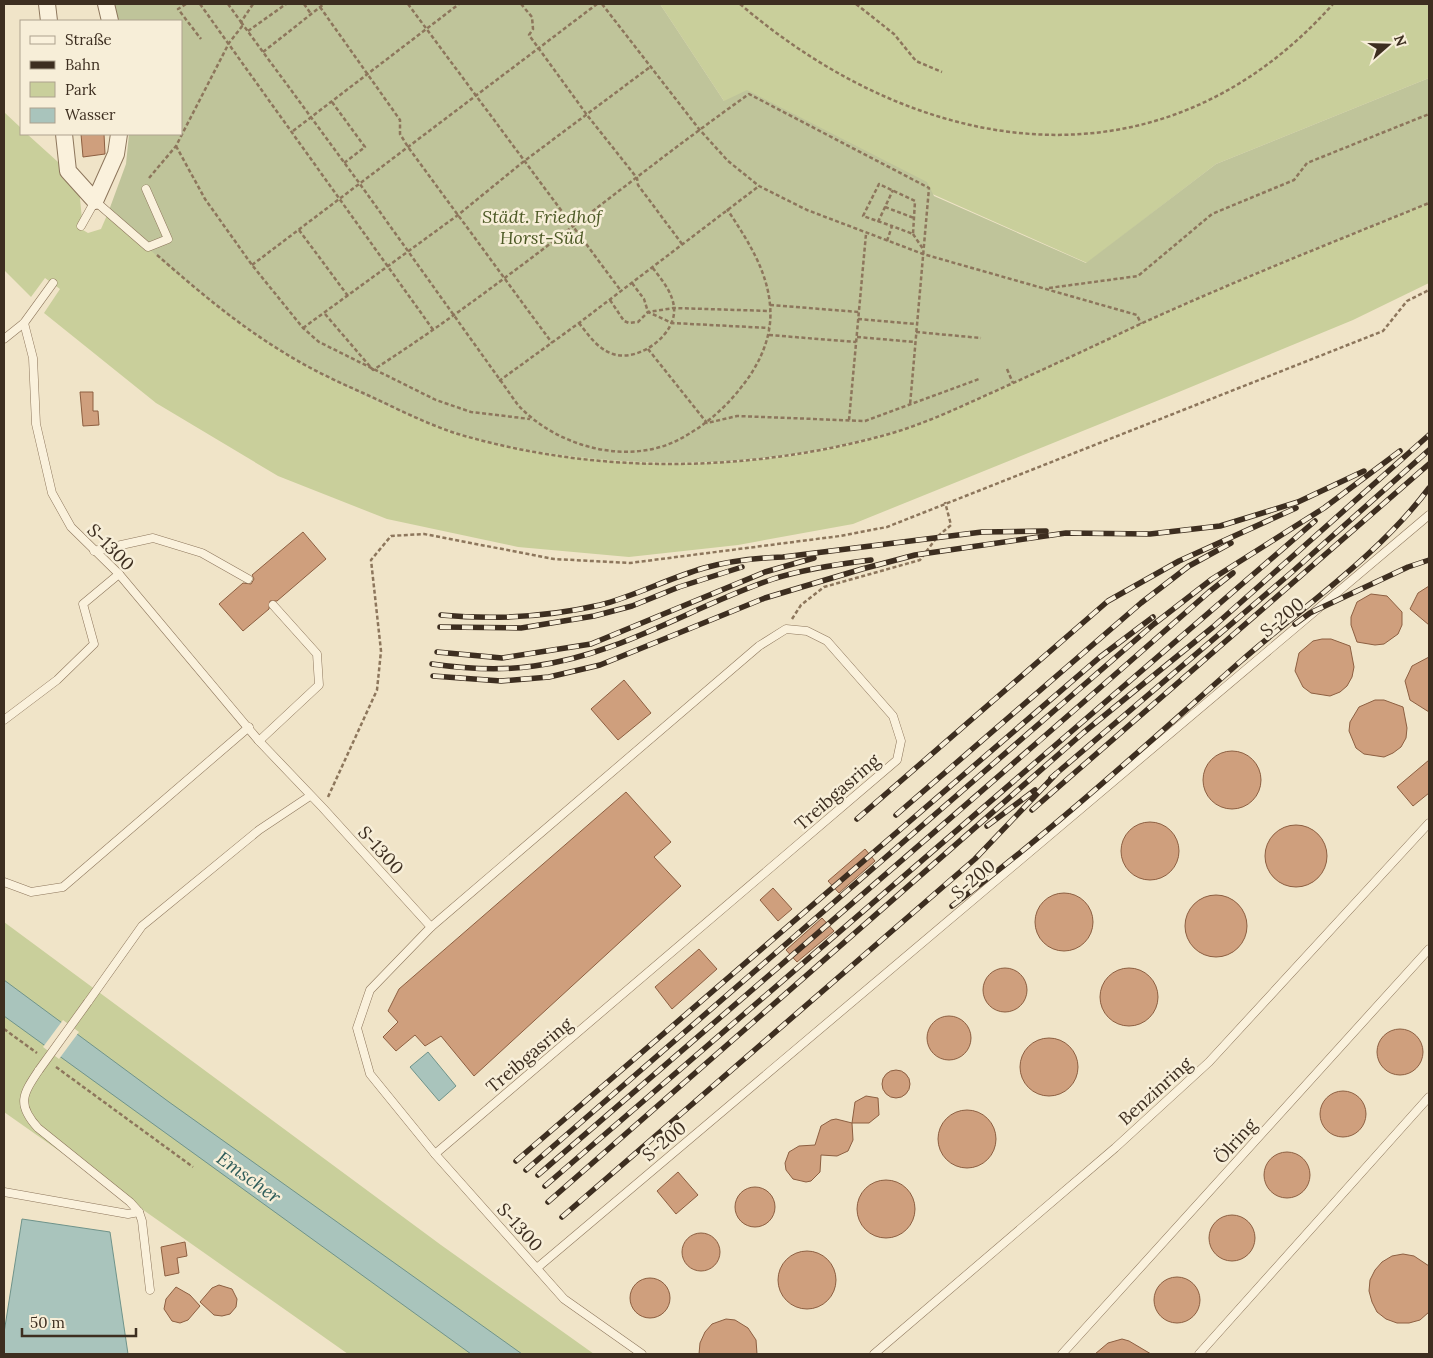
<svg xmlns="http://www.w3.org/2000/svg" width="1433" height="1358" font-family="Lora,serif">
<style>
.green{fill:#c9cf9b}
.cemetery{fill:#bfc49a}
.water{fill:#a9c4bc;stroke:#6f938a}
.pier{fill:#f0e4c8}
.building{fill:#cf9f7d;stroke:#8d5f41}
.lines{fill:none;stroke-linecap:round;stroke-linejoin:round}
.lane-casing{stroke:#8d765c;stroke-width:9}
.street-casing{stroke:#8d765c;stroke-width:18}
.path{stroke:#8d765c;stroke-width:2.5;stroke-dasharray:4 2.5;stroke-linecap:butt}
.lane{stroke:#faf1dc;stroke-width:8}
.street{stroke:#faf1dc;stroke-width:16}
.rail-casing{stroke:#3d2e20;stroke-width:5.5}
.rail{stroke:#f7eed8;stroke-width:4;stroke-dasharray:11;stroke-linecap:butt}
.lane-bridge-casing{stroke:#8d765c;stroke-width:9;stroke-linecap:butt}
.lane-bridge{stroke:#faf1dc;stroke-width:8}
.labels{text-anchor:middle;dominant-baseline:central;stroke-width:5;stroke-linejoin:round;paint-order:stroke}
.park-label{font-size:18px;font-style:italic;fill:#4d5a26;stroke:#f7eed8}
.street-label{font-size:18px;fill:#3d2e20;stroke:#f7eed8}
.water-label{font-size:19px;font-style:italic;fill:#2f5d5a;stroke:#f7eed8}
</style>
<rect width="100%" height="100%" fill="#f0e4c8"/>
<!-- green -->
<g class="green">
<path d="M660,4H1429V78L1216,164L1087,263L724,101Z"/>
<path d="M4,112L21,128V134H27L68,171L79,188L83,230L88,233L101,229L108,213C165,261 220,314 284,353C335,384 397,413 454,432C486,443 520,449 553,454C665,470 781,467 890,433C931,421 971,402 1010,384C1072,356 1133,326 1195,299C1272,265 1351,235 1429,203V283L1353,320L1174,394L853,524L738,545L629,557L518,547L387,519L278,476L156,403L44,313L60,289L45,278L31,297L4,270Z"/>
<path d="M4,922L441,1245L594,1354H348L4,1112Z"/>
</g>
<!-- cemetery -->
<path class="cemetery" d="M113,4H660L724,101L747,90L927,182L934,196L1086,263L1216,164L1429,78V203C1351,235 1272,265 1195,299C1129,328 1064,361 997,390C962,406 927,423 890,433C780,465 666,470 553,454C520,449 486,443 454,432C397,413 335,384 284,353C220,314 164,262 108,213L126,164L129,134H181V21H118Z"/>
<!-- water -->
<g class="water">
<path d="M4,980L169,1102L522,1354H471L4,1016Z"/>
<path d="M428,1052L456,1086L439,1101L410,1067Z"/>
<path d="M22,1219L110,1232L128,1354H4V1333Z"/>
</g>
<!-- pier -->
<path class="pier" d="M63,1020L79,1032L59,1059L43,1047Z"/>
<!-- building -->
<g class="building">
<path d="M81,134H104L105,154L83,157Z"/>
<path d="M80,392H93V411H98L99,425L83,426Z"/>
<path d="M303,532L326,559L277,601H270L269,609L243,631L219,604L243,583L251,584L254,579L252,575Z"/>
<path d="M1429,586V625L1410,609L1418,593Z"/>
<path d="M1371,594L1387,596L1402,612V625L1398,634L1384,644L1375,645L1357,642L1351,625V617L1357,602Z"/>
<path d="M1322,639H1331L1350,646L1354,667L1352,677L1347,686L1340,692L1330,696L1311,693L1303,687L1295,671L1299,653L1313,641Z"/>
<path d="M1429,657V712L1410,700L1405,681L1412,666Z"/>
<path d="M624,680L651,713L618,740L591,709Z"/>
<path d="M1375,700H1384L1403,707L1407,728L1406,738L1401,747L1393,753L1384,757L1364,754L1356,748L1349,731L1350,722L1359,707Z"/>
<circle cx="1232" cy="780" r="29"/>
<path d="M1429,760V793L1413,806L1397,787Z"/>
<path d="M626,792L671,842L654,857L681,886L474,1076L441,1036L425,1046L415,1035L396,1051L383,1037L398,1022L388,1011L399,989Z"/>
<circle cx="1150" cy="851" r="29"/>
<circle cx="1296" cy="856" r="31"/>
<path d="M865,849L875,861L839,893L828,881Z"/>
<path d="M773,888L792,909L778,921L760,900Z"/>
<circle cx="1064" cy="922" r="29"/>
<circle cx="1216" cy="926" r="31"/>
<path d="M822,918L834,931L797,962L786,950Z"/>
<path d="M699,949L717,969L672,1009L655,987Z"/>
<circle cx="1005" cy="990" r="22"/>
<circle cx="1129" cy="997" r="29"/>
<circle cx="949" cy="1038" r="22"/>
<circle cx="1400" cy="1052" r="23"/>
<circle cx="1049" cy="1067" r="29"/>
<circle cx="896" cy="1084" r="14"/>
<circle cx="1343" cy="1114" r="23"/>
<path d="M866,1096L878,1098L879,1115L869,1123H852L855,1102Z"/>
<circle cx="967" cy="1139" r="29"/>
<path d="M836,1119L852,1123L853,1140L848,1151L837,1156L821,1155L820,1172L811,1181L806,1182L793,1179L786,1170L785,1163L789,1152L799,1146L815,1145L821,1126L831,1120Z"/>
<circle cx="1287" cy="1175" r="23"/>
<path d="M678,1172L698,1195L676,1214L657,1191Z"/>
<circle cx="886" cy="1209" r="29"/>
<circle cx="755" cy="1207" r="20"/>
<circle cx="1232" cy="1238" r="23"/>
<circle cx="701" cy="1252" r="19"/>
<path d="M185,1242L187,1256L177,1258L179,1273L165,1276L161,1247Z"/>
<circle cx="807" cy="1280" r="29"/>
<path d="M1403,1254L1414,1256L1429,1266V1312L1420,1320L1409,1323H1397L1386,1319L1377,1312L1372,1302L1369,1291L1370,1280L1375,1270L1382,1262L1392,1256Z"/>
<circle cx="1177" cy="1300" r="23"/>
<circle cx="650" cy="1298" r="20"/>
<path d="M219,1285L232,1289L237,1299L236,1307L230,1314L222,1316L214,1315L200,1302L212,1288Z"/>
<path d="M176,1287L190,1295L200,1306L188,1320L180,1323L172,1321L164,1309L166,1299Z"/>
<path d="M726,1319L735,1320L748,1328L756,1340L757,1354H699L700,1343L705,1332L712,1324Z"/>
<path d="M1122,1339L1129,1341L1151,1354H1095L1108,1343Z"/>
</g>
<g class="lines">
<!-- lane casing -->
<g class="lane-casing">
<g id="lane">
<path d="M81,226L95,201L148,247L168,239L146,189"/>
<path d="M24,323L33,358L36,424L52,493L71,527L119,574L259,741L323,808L431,927L370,990L357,1028L370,1074L435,1154L564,1299L642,1354"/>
<path d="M4,339L24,323L53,283"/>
<path d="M94,551L153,538L202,553L248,579"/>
<path d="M4,720L57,680L94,644L83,604L119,574"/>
<path d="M259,741L319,685L317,654L273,605"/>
<path d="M4,882L31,892L63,887L249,727"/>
<path d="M431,927L759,646L786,629L807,631L827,641L893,716L901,741L897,760L435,1154"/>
<path d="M88,1002L142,926L259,830L310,796"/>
<path d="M39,1070C23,1094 16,1104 38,1128L130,1202L139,1212L142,1221L150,1290"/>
<path d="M4,1192L128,1214L139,1212"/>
<path d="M537,1268L1429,515"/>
<path d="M874,1354L1115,1148L1209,1062L1429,823"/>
<path d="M1062,1354L1429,949"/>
<path d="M1199,1354L1429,1097"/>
</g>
</g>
<!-- street casing -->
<g class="street-casing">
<g id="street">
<path d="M47,4L49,21"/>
<path d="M106,4L110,21"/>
<path d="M64,134L68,171L95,201L116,154L119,134"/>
</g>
</g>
<!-- path -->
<g class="path">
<path d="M186,4L178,9L201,39"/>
<path d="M200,4L434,331"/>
<path d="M228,4L241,22"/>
<path d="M304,4L311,14"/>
<path d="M408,4L621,291"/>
<path d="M521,4L532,17L533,29L529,35L587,115L637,178L638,185L682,244"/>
<path d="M602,4L699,129L728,161L759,186L807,210L923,254L1137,315L1141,324"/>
<path d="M740,4C921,159 1161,197 1333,4"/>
<path d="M856,4L894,34L916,61L942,72"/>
<path d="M320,7L400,120V134L408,147L552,343"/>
<path d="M241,22L360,184L518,405C555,445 622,465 674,442C701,429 725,409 743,385C761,362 773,334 770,305C767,269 746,238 727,209"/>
<path d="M248,31L286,4"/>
<path d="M263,52L324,4"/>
<path d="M332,102L365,147L344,163"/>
<path d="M293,131L459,4"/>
<path d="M176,146L205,199L252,265L303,328L319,342L436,400L471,412L530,419"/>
<path d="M149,178L176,146L229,43L243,25L241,22L253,4"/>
<path d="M885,207L914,218"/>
<path d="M878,222L893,190"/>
<path d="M299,230L348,296"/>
<path d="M913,234L923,249"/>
<path d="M887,241L892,226L913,234L915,201L879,184L863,216L892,226"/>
<path d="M157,255C197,290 237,324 283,352C308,368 336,381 363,393C394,407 426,424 458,434C597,475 749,473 889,434C924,424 958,408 991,393C1040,371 1088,349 1136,326C1232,282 1331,243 1429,203"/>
<path d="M252,265L597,4"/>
<path d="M632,283L644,299L648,312L672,323L769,328"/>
<path d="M1049,288L1138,276L1212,214L1294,180L1307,163L1429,114"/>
<path d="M610,300L624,321L629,323L638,322L648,312L674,308L770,311"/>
<path d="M770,305L859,312"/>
<path d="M325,314L373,370C504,286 622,184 749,94L929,188L910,405"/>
<path d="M858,319L916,324"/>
<path d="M579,323C589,336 600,352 617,355C641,360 677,334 674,307C672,291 661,279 652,267"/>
<path d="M303,328L458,215L523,162L650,67"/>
<path d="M916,332L981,338"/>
<path d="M769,335L856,342"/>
<path d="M857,337L915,342"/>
<path d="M648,349L707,423L737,416L865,421L979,379"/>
<path d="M1007,369L1013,383"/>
<path d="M499,381L579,323L759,186"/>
<path d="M849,420L866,234"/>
<path d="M792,619L801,605L824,587L920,560L937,537L951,525L945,502"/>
<path d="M328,797L377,690L381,651L371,560L391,536L424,534L554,559L630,563L840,536L887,527L1383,331L1407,301L1429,290"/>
<path d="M4,1029L37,1053"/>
<path d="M56,1067L193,1167"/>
</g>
<!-- lane -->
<use href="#lane" class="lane"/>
<!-- street -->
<use href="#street" class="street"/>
<!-- rail casing -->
<g class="rail-casing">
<g id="rail">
<path d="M441,615C494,620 547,617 600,605C635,596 669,578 704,568C730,561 757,558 783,557L982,532L1046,531"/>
<path d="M1295,624L1310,613L1408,567L1429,560"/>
<path d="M440,627L521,628L594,616L632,606L679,587L742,567"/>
<path d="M437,652L502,658L591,644L765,572L814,558"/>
<path d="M432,664C467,669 500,671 534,666C620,655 693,606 773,579C804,569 839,564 871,560"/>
<path d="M433,676L501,681L549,677L600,665L765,598L862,569L915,555L1066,533L1150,534L1220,526L1298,502L1364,471"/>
<path d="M1051,778L1292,572L1429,450"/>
<path d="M1032,810L1429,464"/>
<path d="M896,815L1141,603L1189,566L1231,543"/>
<path d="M857,819L1108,601L1179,561L1296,508"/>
<path d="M987,826L1035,790"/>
<path d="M952,906C1053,830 1146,745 1241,661C1305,605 1378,556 1429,488"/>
<path d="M516,1161L1100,657L1153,617"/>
<path d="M526,1170L1154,624L1212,579L1324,508L1400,451"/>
<path d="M538,1175C762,981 987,788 1209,592L1233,573"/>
<path d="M545,1186L1315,521"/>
<path d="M548,1202L1083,733L1213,627L1429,435"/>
<path d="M562,1217L975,859L1056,774"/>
</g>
</g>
<!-- rail -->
<use href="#rail" class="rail"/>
<!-- lane-bridge casing -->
<g class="lane-bridge-casing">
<path id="lane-bridge" d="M39,1070L88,1002"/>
</g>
<!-- lane-bridge -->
<use href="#lane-bridge" class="lane-bridge"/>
</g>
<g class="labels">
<!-- park labels -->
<g class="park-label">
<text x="542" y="216">Städt. Friedhof<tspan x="542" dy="21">Horst-Süd</tspan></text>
</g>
<!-- street labels -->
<g class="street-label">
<text transform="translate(111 547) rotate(45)">S-1300</text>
<text transform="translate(1282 617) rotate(-40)">S-200</text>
<text transform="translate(837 792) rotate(-41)">Treibgasring</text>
<text transform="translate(381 850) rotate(48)">S-1300</text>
<text transform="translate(973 879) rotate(-40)">S-200</text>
<text transform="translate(529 1055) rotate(-40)">Treibgasring</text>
<text transform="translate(1155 1091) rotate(-42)">Benzinring</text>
<text transform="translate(664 1141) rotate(-40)">S-200</text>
<text transform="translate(1235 1141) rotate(-48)">Ölring</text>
<text transform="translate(520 1227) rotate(48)">S-1300</text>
</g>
<!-- water labels -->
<g class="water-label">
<text transform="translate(249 1177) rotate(36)">Emscher</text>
</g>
</g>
<!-- border -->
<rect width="1433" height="1358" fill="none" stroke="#3d2e20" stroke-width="10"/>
<!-- legend -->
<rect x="20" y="20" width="162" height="115" fill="#f7eed8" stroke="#ada18e"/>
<rect x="30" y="36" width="25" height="8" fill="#faf1dc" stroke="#ada18e"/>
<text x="65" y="45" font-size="15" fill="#3d2e20">Straße</text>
<rect x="30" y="61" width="25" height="8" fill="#3d2e20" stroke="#ada18e"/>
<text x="65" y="70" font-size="15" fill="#3d2e20">Bahn</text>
<rect x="30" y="82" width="25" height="15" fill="#c9cf9b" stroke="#ada18e"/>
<text x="65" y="95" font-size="15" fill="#3d2e20">Park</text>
<rect x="30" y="108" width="25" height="15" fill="#a9c4bc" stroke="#ada18e"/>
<text x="65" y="120" font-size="15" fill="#3d2e20">Wasser</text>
<!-- north arrow -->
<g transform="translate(1388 45) rotate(70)" stroke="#f7eed8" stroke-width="4" paint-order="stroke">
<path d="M0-4L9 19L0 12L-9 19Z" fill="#3d2e20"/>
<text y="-8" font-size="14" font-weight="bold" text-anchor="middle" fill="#3d2e20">N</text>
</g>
<!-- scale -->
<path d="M22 1328v8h114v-8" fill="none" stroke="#3d2e20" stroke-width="2.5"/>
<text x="30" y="1328" font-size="15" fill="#3d2e20" stroke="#f7eed8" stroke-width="4" paint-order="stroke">50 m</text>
</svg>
